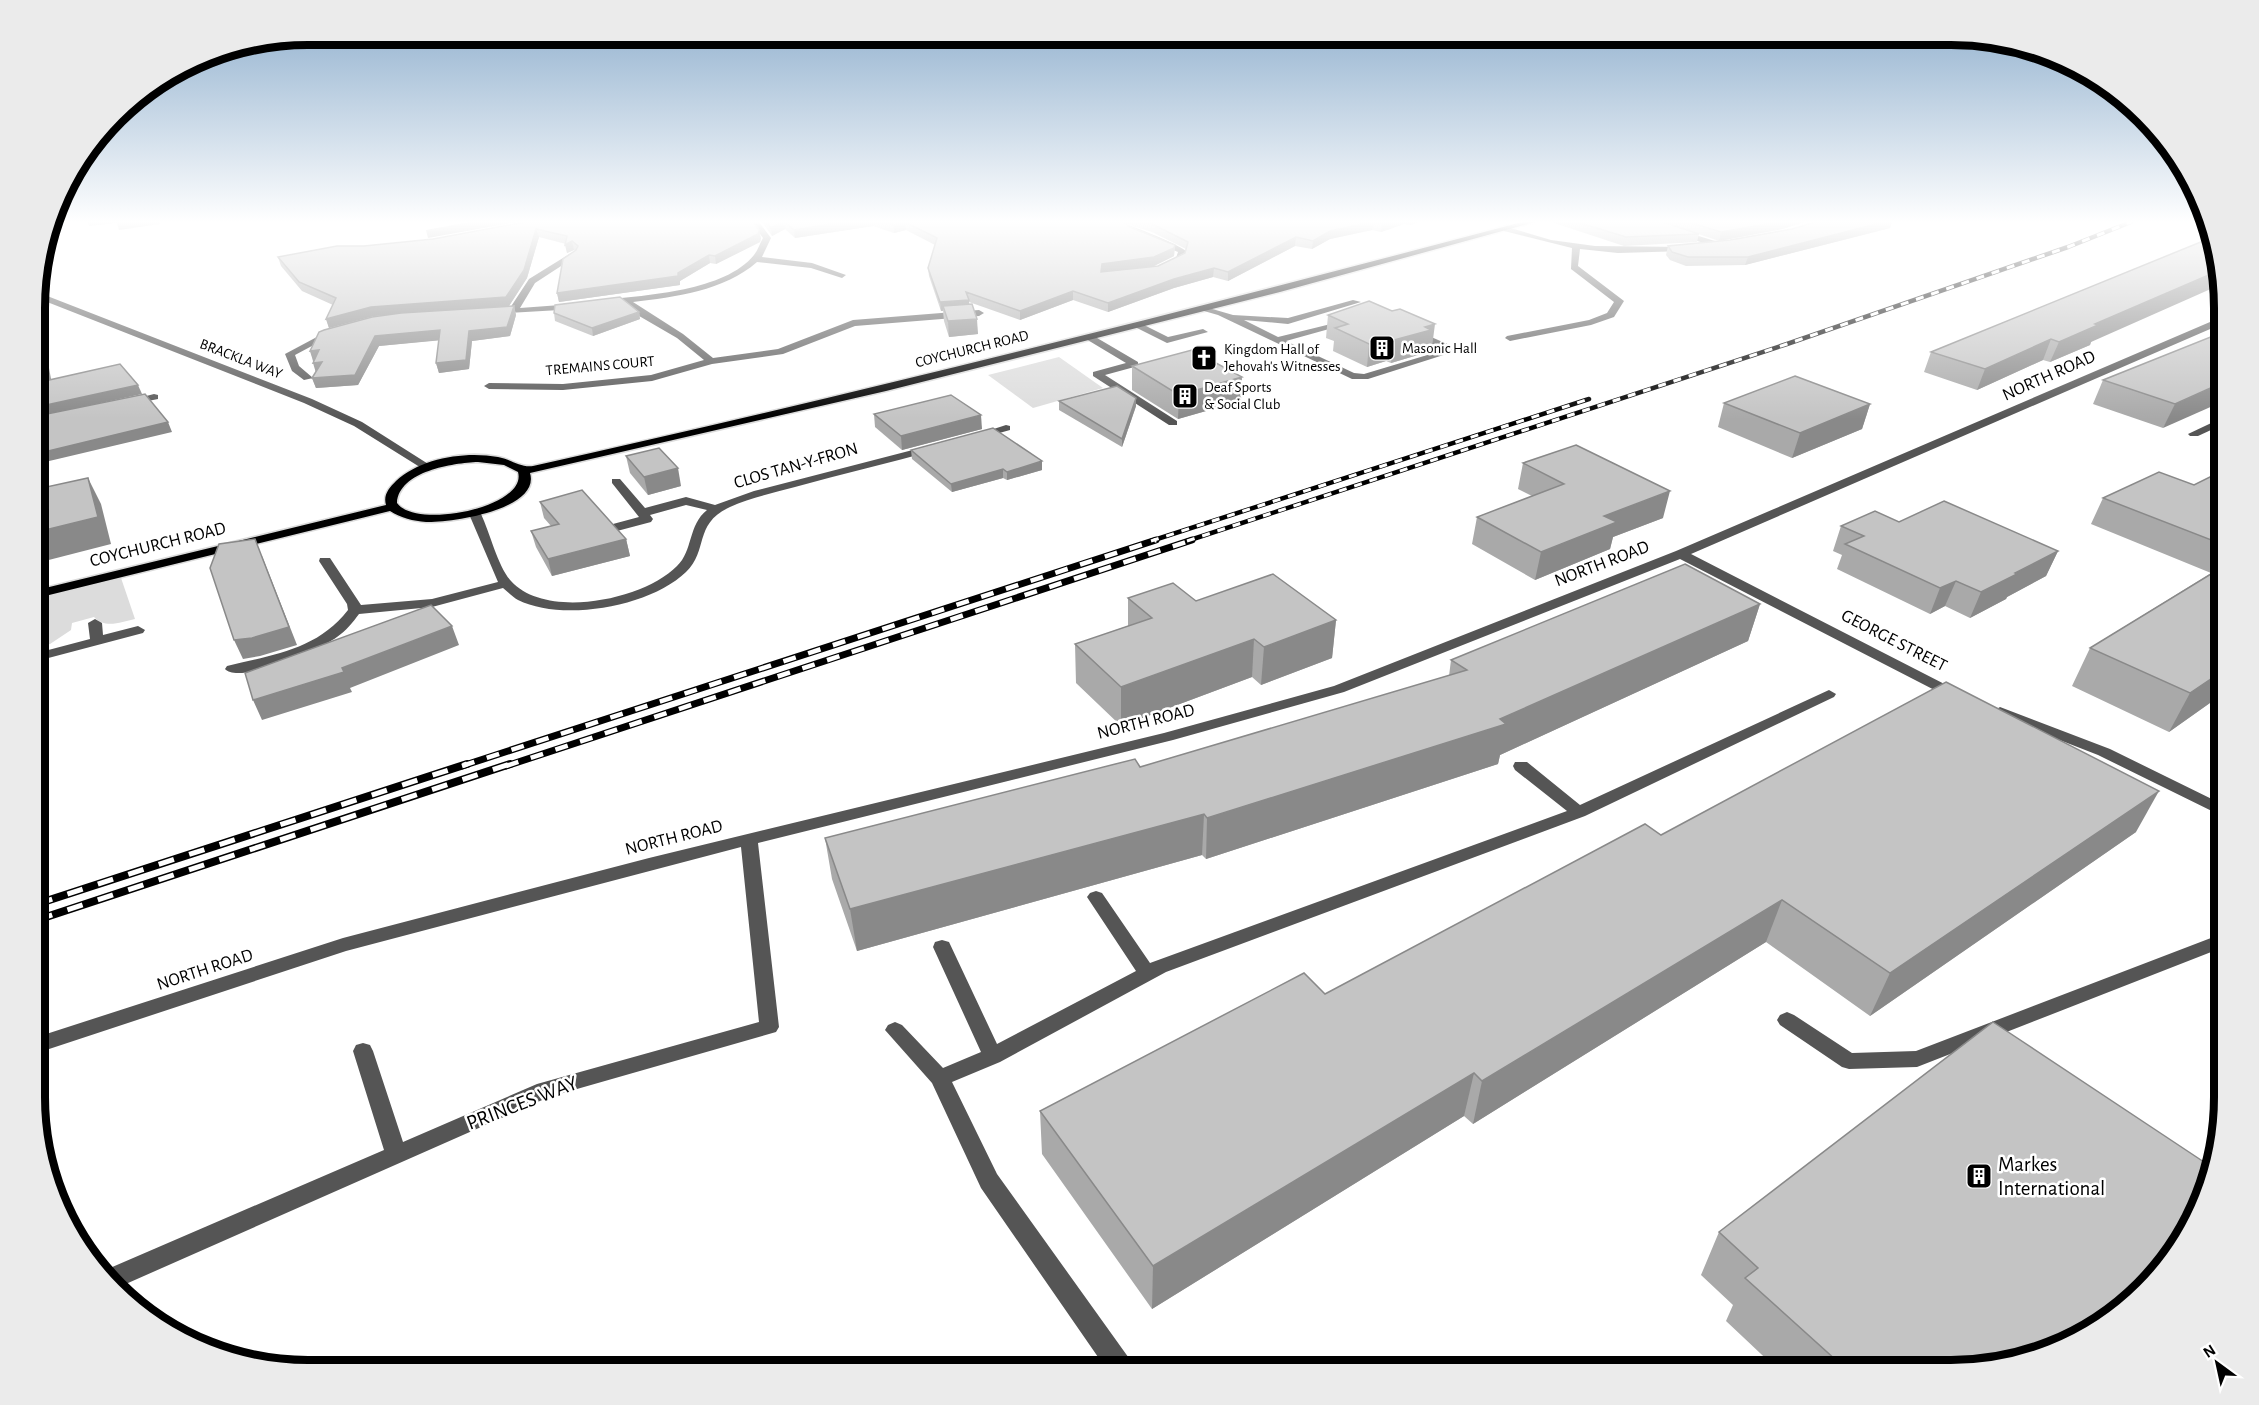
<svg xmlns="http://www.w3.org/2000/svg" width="2259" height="1405" font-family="'Alegreya Sans',sans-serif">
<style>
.green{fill:#dcdcdc}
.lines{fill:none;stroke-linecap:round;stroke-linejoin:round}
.major-casing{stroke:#dbdbdb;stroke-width:3}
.minor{fill:#555;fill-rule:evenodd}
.major{fill:#000;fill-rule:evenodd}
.rail-far2-casing{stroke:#000;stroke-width:4.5}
.rail-far1-casing{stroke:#000;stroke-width:7}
.rail-casing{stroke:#000;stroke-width:8}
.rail-far2{stroke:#fff;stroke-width:3;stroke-dasharray:8;stroke-linecap:butt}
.rail-far1{stroke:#fff;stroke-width:4.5;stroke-dasharray:13;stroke-linecap:butt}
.rail{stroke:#fff;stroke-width:5;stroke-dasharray:16;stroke-linecap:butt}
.wall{fill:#a9a9a9;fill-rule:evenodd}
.shaded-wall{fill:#898989}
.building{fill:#c4c4c4;stroke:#898989;stroke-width:1.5}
.labels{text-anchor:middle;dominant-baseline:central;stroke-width:5;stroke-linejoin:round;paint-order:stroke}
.far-poi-label{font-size:15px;fill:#000;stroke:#fff;text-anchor:start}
.far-street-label{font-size:15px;fill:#000;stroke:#fff}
.street-label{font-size:18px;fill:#000;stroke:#fff}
.near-street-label{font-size:21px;fill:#000;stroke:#fff}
.near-poi-label{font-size:21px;fill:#000;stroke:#fff;text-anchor:start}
.rim{fill:none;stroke:#000;stroke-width:8}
</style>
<rect width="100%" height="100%" fill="#fff"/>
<!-- green -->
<g class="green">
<path d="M1059,357L1103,388L1033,408L988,375Z"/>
<path d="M120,575L135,619C121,622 105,629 94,617L72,623L71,630L50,644L37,647V597Z"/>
</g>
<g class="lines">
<!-- major casing -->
<g class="major-casing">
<path id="major" d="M1522,222H1535L1280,292L886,391L530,473C541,510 449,523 426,522C413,521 401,518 390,511L37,598V590L386,505C383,495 389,488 396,481C421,458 465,451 498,457C510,459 521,468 533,466C865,392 1194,309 1522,222ZM478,462L504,465L518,472C528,507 416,530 397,503C399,471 453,463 478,462Z"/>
</g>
<!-- minor -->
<g class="minor">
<path d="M751,222H759L771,238L762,257L812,263L846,275L842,278L811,268L757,262C724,291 675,297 633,302L683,334L713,358L778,349L853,320L979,310L984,313L979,316L855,326L783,354L712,364L652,381L563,390L489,389L484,386L489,383L563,384L651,375L704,360L677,338L634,313L623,303L604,306L599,303L604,300C647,295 725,291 754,255C758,250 760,243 763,238Z"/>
<path d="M1115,222C1125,222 1178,244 1186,251L1184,259L1171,267H1165V263L1176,258L1178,252L1131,233Z"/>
<path d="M1507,227L1551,240L1595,246L1686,247L1690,249L1686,251L1618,253L1580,249L1578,266L1624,301L1614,317L1591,325L1510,341L1505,338L1507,336L1589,320L1607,313L1614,302L1571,269L1572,248L1504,231L1503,229Z"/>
<path d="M1679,230L1728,245L1729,247L1722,249L1676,234V230Z"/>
<path d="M571,253L578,255L535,283L520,308L574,304L579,307L577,309L493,314V310L510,308L529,279Z"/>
<path d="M37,292L312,399L362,422L433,467L427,470L423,469L354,426L304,403L37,298Z"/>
<path d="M1353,300L1361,302L1288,324L1244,320L1278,337L1347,320V324L1286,341L1354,373L1364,374L1444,350L1412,335L1410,333L1415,330L1452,346L1453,352L1368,379H1352L1218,315L1197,309L1202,306L1233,315L1288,318Z"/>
<path d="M2224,316V323L1691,554L1960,692L1962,695L1960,698H1950L1680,559L1344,692L1173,740L758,843L779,1027L776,1032L549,1097L119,1287L103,1271L384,1150L353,1051L356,1045L363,1043L370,1045L373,1051L403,1142L537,1084L759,1022L741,847L346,951L37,1053V1037L343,938L649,858L1164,733L1334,686L1676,551Z"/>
<path d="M1138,322L1168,337L1203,329L1208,332L1167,343L1135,327L1133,325Z"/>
<path d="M330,330L338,332L295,355L299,366L313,378L304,380L292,371L285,354Z"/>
<path d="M1086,335H1092L1138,362V366L1105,375L1177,421V425H1169L1093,376V372L1126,363L1086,339Z"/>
<path d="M154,394L158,395V399L128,405L123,402Z"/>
<path d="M2224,417V424L2198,436H2190L2188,434Z"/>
<path d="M1006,425L1010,426V430L978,439L972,436Z"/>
<path d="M932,445L938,448L936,450C889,463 842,474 795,487C773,493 750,498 730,507C693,524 709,550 686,572C650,607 562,622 518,600C513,597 508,592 503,588L432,607L359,614C353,622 346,631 337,637C321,649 239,685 225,669L227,666C272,655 317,650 348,610L347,604L319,561L320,558H330L361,605L432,599L498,582L469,514L475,510L481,514C490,533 498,567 511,581C546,620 644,600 677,566C693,551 688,525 707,510L686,505L650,515L653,519L651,522L617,531L613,530L611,527L613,524L639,517L612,483V479H620L645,508L686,497L715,505L754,491Z"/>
<path d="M95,619L102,623L103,635L138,626L145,630L143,633L37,661V653L90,639L88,623Z"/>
<path d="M1829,690L1836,694L1834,697L1585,816L1166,972L1000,1062L952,1082L997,1174L1131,1361L1134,1370H1107L981,1188L932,1083L885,1030L888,1025L895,1022L902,1025L943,1068L981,1052L933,947L935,942L942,940L949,942L997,1044L1136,971L1087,897L1090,893L1096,891L1102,893L1150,963L1567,811L1515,770L1513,766L1515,762H1527L1580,805Z"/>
<path d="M2000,707L2110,749L2224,805V817L2098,755L1995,715L1992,712Z"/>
<path d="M2224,933V947L1917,1067L1849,1069L1842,1067L1780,1025L1777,1020L1780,1015L1787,1012L1794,1015L1852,1053L1916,1051Z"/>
</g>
<!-- major -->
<use href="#major" class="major"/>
<!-- rail-far2 casing -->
<g class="rail-far2-casing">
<g id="rail-far2">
<path d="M1151,541L1589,399"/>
<path d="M1187,541L1787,344L2068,247L2131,222"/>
</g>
</g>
<!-- rail-far1 casing -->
<g class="rail-far1-casing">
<g id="rail-far1">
<path d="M462,766L1156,540"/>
<path d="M506,766L1192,540"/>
</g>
</g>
<!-- rail casing -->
<g class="rail-casing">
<g id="rail">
<path d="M37,904L467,764"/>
<path d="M37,920L510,764"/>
</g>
</g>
<!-- rail-far2 -->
<use href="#rail-far2" class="rail-far2"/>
<!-- rail-far1 -->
<use href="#rail-far1" class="rail-far1"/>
<!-- rail -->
<use href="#rail" class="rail"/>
</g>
<!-- wall -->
<g class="wall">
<path d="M525,222L761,238L760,242L716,264L710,263L680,281V285L559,302L557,293L576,251L574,250L567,253L566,244L539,237L527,278L509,306L455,310L514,306L516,315L510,336L472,341L469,369L439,373L436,363L439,340L379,346L358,385L316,388L312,378L316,372L314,361L310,351L389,315L374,316L329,328L326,319L333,305L302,291L281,266L278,257L364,246L433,239Z"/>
<path d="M762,222H1419L1410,225L1404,224L1381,232L1372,230L1330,239L1312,249L1295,246L1228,281L1213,277L1174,288L1108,312L1073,300L1020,320L969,302L978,334L949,337L944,321L943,311H941L929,276L928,268L935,245L906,230L894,233L873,226L795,238L785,229L772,236ZM1126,224L1152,232L1186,249L1185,253L1158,266L1128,269L1154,266L1174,256L1175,245L1130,227Z"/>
<path d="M1551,222H1663L1699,234L1697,242L1624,246Z"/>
<path d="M1663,222H1805L1782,229L1719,241Z"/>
<path d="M1815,222H1892L1890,228L1745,265L1686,266L1670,260L1666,255L1668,246L1730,240L1792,229Z"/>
<path d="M2202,242L2091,342L2090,345L2050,362L2043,360L1977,390L1924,372L1931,352Z"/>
<path d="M639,312L640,319L593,336L555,321L554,313Z"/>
<path d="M1328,315L1432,347L1429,348L1428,352L1391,363L1386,361L1367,367L1333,351L1334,341L1326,338Z"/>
<path d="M2224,336L2163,428L2093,404L2103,380Z"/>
<path d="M1132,366L1241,401L1178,419L1132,390Z"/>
<path d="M1136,398V406L1122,447L1059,410V401Z"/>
<path d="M1724,403L1870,404L1862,429L1792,458L1718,427Z"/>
<path d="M874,414L982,429L902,450L875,427Z"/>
<path d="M911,450L1042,470L1007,480L1003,478L952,492L912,459Z"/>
<path d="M626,456L681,486L648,495L630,473Z"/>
<path d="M1523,463L1663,518L1613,537L1610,549L1535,580L1472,544L1477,517L1532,496L1518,489Z"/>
<path d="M2224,470V693L2169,732L2072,686L2090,648L2211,573L2091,524L2103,498L2194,485Z"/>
<path d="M540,502L626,539L630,556L552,576L536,547L531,531L551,526L544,518Z"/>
<path d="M1899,522L2058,551L2046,576L2007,597L2006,599L1970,618L1945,606L1930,614L1837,569L1842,555L1833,551L1841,526Z"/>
<path d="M1128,598L1196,601L1336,620L1332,658L1261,685L1252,677L1121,726L1076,683L1075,644L1128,626Z"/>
<path d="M1760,604L1748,641L1500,755L1498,764L1206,859L1202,855L857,951L832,879L825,838L1140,767L1449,676L1451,660Z"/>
<path d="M2136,832L1870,1016L1766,942L1473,1124L1464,1116L1152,1309L1042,1154L1040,1111L1325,994L1661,835Z"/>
<path d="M1719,1232L1969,1370H1778L1726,1321L1733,1305L1701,1275Z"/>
</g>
<!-- shaded-wall -->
<g class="shaded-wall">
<path d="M88,222H160V224L119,230L117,223L89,226Z"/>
<path d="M470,222H517L428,238L426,230Z"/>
<path d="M782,222H784L785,229L772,236L771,228Z"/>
<path d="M843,222H872L873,226L795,238L794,230Z"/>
<path d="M905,222L906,230L894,233V225Z"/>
<path d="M1373,222L1372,230L1330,239L1312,249L1313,241L1330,231Z"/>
<path d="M1388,222H1404V224L1381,232L1382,224Z"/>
<path d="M1411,222H1419L1410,225Z"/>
<path d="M1778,222H1805L1782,229L1719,241L1721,232Z"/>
<path d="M1884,222H1892L1890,228L1745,265L1748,257Z"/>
<path d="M536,229L539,237L527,278L509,306L374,316L329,328L326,319Z"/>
<path d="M759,230L761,238L760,242L716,264L715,256Z"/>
<path d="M1296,237L1295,246L1228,281V272Z"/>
<path d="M572,241L574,250L567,253L565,245Z"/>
<path d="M1175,245L1174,256L1154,266L1102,273L1101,281L1102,264Z"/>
<path d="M709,255L710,263L680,281V285L559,302L557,293L678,273Z"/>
<path d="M1214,268L1213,277L1174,288L1108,312V303L1174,279Z"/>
<path d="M2218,271L2222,284L2091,342L2090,345L2050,362L2059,342L2095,324Z"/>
<path d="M1073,291V300L1020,320V311Z"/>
<path d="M969,300V309L943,306V311H941L940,302Z"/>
<path d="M514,306L516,315L510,336L472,341L469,369L439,373L436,363L469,331Z"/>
<path d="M639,312L640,319L593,336L592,328Z"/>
<path d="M977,319L978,334L949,337L948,321Z"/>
<path d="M1435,324L1432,347L1429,348L1428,352L1391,363L1394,340L1425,327Z"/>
<path d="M440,330L443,340L379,346L358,385L316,388L312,378L375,336Z"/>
<path d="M40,334L44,342L53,389L49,380Z"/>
<path d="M1389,338L1386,361L1367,367L1369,344Z"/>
<path d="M2051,339L2043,360L1977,390L1985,369Z"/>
<path d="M319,350L322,360L313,361L310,351Z"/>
<path d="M322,362L316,373L313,363Z"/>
<path d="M1242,377L1241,401L1178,419L1179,395Z"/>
<path d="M2224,382V401L2163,428L2175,404Z"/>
<path d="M138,385L142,394L37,417V407Z"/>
<path d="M1136,398V406L1122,447V439Z"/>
<path d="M1870,404L1862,429L1792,458L1800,433Z"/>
<path d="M981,415L982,429L902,450L901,436Z"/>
<path d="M168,422L172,432L45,462L44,460L37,462V451Z"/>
<path d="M1042,461V470L1007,480V472Z"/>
<path d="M678,468L681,486L648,495L644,477Z"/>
<path d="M1003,469V478L952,492L951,484Z"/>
<path d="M88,478L101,504L111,544L37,563V532Z"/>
<path d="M1670,491L1663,518L1613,537L1610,549L1535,580L1541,552L1604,516Z"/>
<path d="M626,539L630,556L552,576L548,559Z"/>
<path d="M2058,551L2046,576L2007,597L2006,599L1970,618L1981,592L2015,573Z"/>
<path d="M262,556L297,645L260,656L243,659L234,640Z"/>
<path d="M1956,581L1945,606L1930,614L1940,588Z"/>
<path d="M1760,604L1748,641L1500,755L1498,764L1206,859L1207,818L1500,719Z"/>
<path d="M1336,620L1332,658L1261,685L1264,647Z"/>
<path d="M452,626L459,645L350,688L352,692L262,720L253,700L342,668Z"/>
<path d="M1254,639L1252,677L1121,726V687Z"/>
<path d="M2224,670V693L2169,732L2190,693Z"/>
<path d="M2159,791L2136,832L1870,1016L1890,973Z"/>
<path d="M1204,814L1202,855L857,951L850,909Z"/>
<path d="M1782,900L1766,942L1473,1124L1482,1081Z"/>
<path d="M1474,1073L1464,1116L1152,1309L1153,1266Z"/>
</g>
<!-- building -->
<g class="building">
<path d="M525,222H753L759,230L758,234L715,256L709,255L678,273V276L557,293L563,259L576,250L578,246L572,241L565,245L567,236L536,229L524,270L506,297L371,307L326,319L336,298L299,282L278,257L337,246H364L433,239Z"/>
<path d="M767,222H782L771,228Z"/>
<path d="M785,222H843L794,230Z"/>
<path d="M884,222H1123L1130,227L1175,245L1174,248L1154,257L1102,264L1101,272L1158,266L1185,253L1188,242L1152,224L1146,222H1373L1330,231L1313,241L1296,237L1228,272L1214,268L1174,279L1108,303L1073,291L1020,311L966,292L969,300L940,302L928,268L937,238L905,222L894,225Z"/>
<path d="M1373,222H1388L1382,224Z"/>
<path d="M1577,222H1663L1699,234L1626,237Z"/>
<path d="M1689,222H1778L1721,232Z"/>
<path d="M1815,222H1884L1748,257H1688L1672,252L1668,246L1730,240L1792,229Z"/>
<path d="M2208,239L2218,271L2095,324L2098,325L2059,342L2051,339L1985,369L1931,352Z"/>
<path d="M620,297L639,312L592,328L554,313L555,305Z"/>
<path d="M1369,301L1392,311L1400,309L1435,324L1425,327L1431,330L1394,340L1389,338L1369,344L1335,328L1348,324L1328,315Z"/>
<path d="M972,304L977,319L948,321L943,306Z"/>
<path d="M514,306L507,327L469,331L466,360L436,363L440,330L375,336L355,375L312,378L322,362L313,363L319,350L310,351L319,332L324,330L372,317L401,313Z"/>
<path d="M37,334H40L49,380L120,364L138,385L37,407Z"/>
<path d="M2218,334L2224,336V382L2175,404L2103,380Z"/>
<path d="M1192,350L1242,377L1179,395L1132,366Z"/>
<path d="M1795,376L1870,404L1800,433L1724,403Z"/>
<path d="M1117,386L1136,398L1122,439L1059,401Z"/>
<path d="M145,394L168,422L40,453V451H37V416Z"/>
<path d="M951,395L981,415L901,436L874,414Z"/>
<path d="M993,428L1042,461L1007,472L1003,469L951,484L911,450Z"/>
<path d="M1576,445L1670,491L1604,516L1617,522L1541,552L1477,517L1564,484L1523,463Z"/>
<path d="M659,448L678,468L644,477L626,456Z"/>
<path d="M2224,470V545L2103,498L2159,472L2194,485Z"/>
<path d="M88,478L98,517L37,532V489Z"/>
<path d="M582,490L626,539L548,559L531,531L559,524L540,502Z"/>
<path d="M1944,501L2058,551L2015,573L2017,574L1981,592L1956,581L1940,588L1845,544L1864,536L1841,526L1875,511L1899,522Z"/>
<path d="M255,539L289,627L252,638L234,640L210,568L219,544Z"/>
<path d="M1685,564L1760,604L1500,719L1506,724L1207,818L1204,814L850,909L825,838L1135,759L1140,767L1467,670L1451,660Z"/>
<path d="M2224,566V670L2190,693L2090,648Z"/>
<path d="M1273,574L1336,620L1264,647L1254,639L1121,687L1075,644L1152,618L1128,598L1173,583L1196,601Z"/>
<path d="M431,605L452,626L342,668L344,672L253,700L245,673Z"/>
<path d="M1946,682L2159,791L1890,973L1782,900L1482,1081L1474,1073L1153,1266L1040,1111L1304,973L1325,994L1645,824L1661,835Z"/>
<path d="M1993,1022L2213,1168L2210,1185L2179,1249L2087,1334L1969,1370H1847L1745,1278L1758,1268L1719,1232Z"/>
</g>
<!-- sky -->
<linearGradient id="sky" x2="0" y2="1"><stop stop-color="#8cadcc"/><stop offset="0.53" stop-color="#fff"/><stop offset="1" stop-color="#fff" stop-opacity="0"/></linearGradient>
<rect width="2259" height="419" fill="url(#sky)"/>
<!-- icons -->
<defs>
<g id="building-square" transform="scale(1.35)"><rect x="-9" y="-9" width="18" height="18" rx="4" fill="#000" stroke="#fff"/><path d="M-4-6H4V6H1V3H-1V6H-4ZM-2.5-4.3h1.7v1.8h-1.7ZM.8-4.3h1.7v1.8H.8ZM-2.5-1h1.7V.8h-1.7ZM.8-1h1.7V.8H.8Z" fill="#fff"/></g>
<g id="church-square" transform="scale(1.35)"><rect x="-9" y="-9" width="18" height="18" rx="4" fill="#000" stroke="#fff"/><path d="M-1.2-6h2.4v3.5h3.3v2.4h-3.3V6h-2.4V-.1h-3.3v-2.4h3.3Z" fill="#fff"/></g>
</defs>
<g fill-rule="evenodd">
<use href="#building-square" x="1382" y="348"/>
<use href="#church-square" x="1204" y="358"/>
<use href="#building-square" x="1185" y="396"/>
<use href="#building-square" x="1979" y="1176"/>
</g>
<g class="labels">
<!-- far-poi labels -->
<g class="far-poi-label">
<text x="1402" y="348">Masonic Hall</text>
<text x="1224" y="349">Kingdom Hall of<tspan x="1224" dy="17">Jehovah's Witnesses</tspan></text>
<text x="1204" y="387">Deaf Sports<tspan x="1204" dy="17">&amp; Social Club</tspan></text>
</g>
<!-- far-street labels -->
<g class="far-street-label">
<text transform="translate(972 349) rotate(-14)">COYCHURCH ROAD</text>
<text transform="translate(241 359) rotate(21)">BRACKLA WAY</text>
<text transform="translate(600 366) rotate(-5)">TREMAINS COURT</text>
</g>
<!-- street labels -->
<g class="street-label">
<text transform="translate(2049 376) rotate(-24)">NORTH ROAD</text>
<text transform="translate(796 466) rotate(-16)">CLOS TAN-Y-FRON</text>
<text transform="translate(158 545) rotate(-14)">COYCHURCH ROAD</text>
<text transform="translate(1602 564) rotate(-21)">NORTH ROAD</text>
<text transform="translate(1894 641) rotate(27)">GEORGE STREET</text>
<text transform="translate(1146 722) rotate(-14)">NORTH ROAD</text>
<text transform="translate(674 838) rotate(-14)">NORTH ROAD</text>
<text transform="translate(205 970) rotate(-18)">NORTH ROAD</text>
</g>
<!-- near-street labels -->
<g class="near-street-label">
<text transform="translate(522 1103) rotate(-21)">PRINCES WAY</text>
</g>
<!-- near-poi labels -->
<g class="near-poi-label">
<text x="1998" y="1164">Markes<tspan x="1998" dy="24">International</tspan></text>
</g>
</g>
<!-- crop -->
<path d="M0 0H2259V1405H0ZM308 45H1951A263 263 0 0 1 2214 308V1097A263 263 0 0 1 1951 1360H308A263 263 0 0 1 45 1097V308A263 263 0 0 1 308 45Z" fill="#ebebeb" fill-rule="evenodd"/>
<path class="rim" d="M308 45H1951A263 263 0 0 1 2214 308V1097A263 263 0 0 1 1951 1360H308A263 263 0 0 1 45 1097V308A263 263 0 0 1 308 45Z"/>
<!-- north arrow -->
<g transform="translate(2217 1363) rotate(327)" stroke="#ffffff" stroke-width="4.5" paint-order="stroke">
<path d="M0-4.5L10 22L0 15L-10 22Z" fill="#000000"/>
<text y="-9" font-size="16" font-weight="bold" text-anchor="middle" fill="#000000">N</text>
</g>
</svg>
